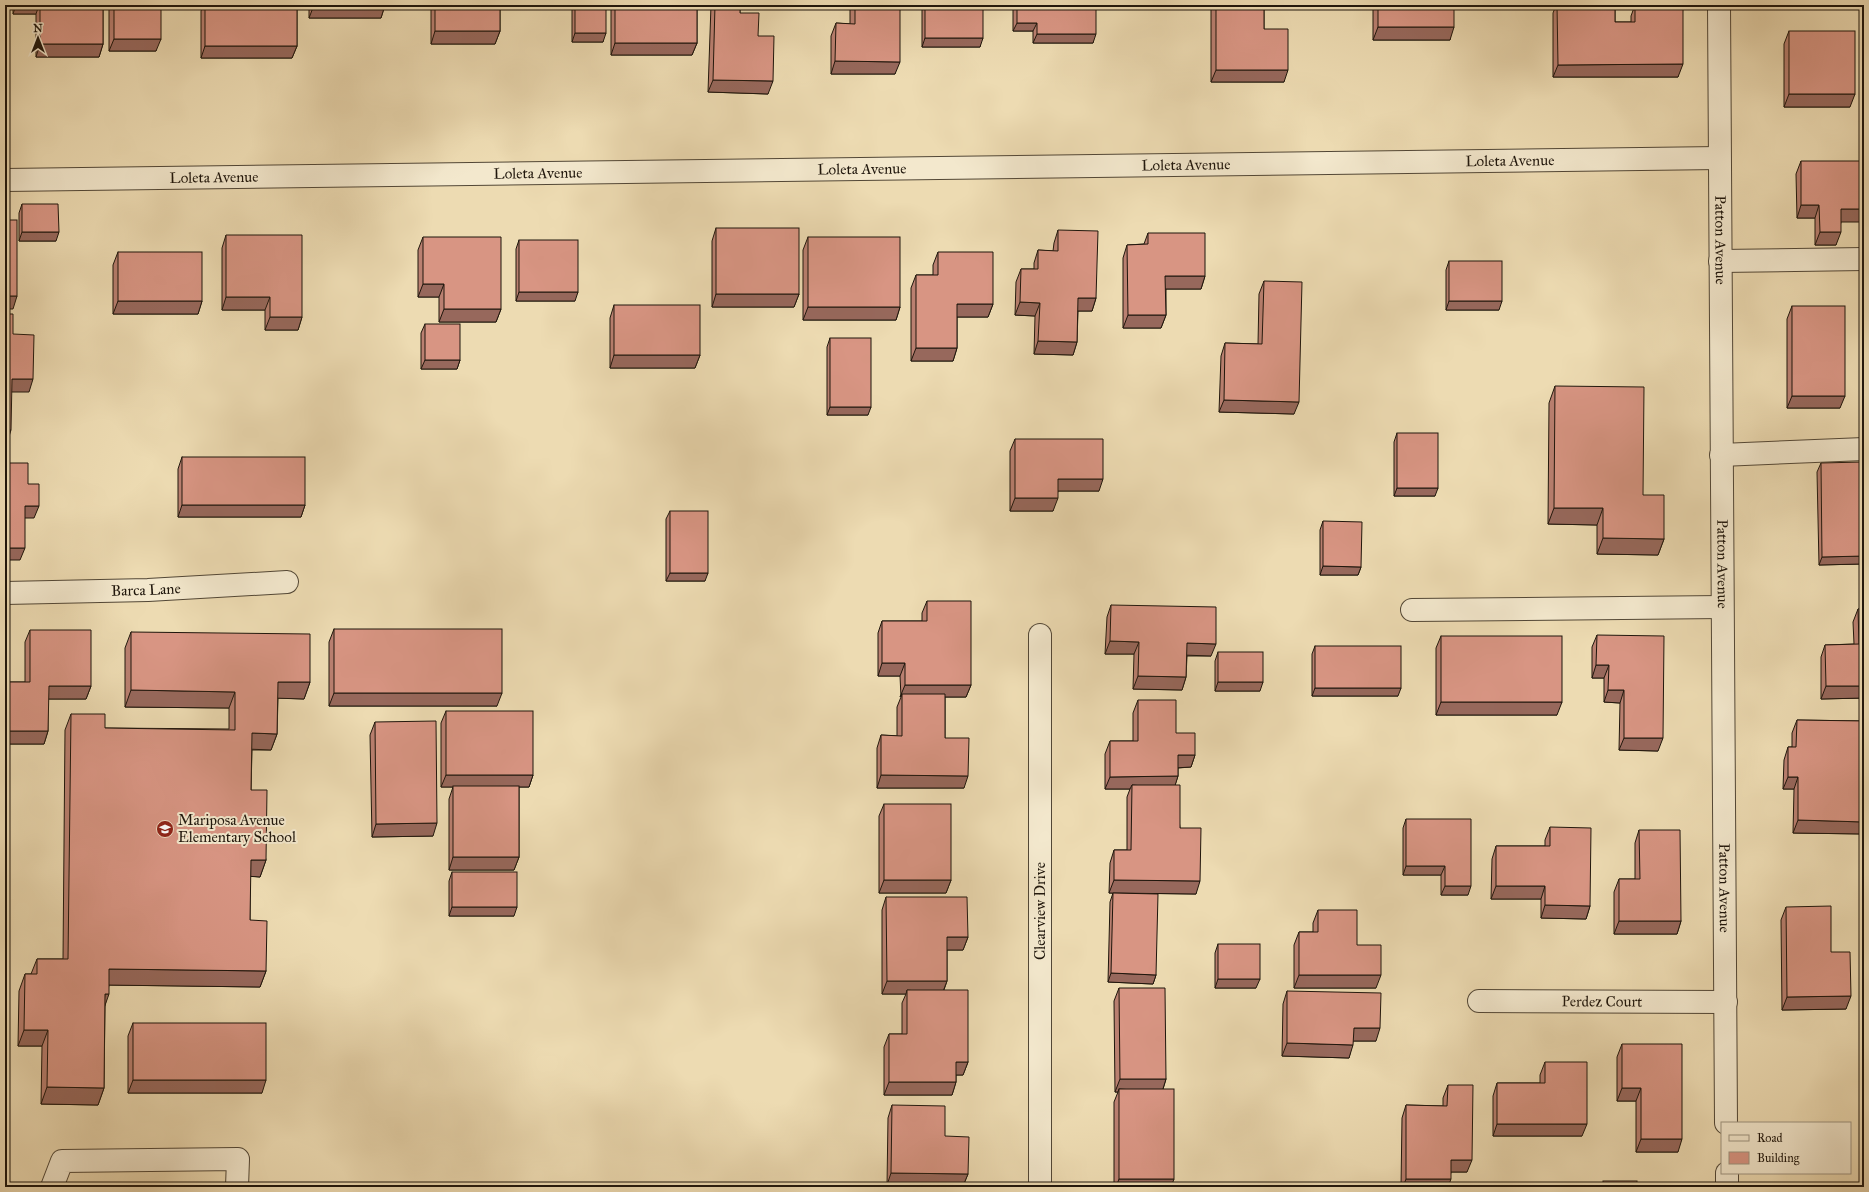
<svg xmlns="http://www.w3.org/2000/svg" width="1869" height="1192" font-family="'IM FELL Great Primer',serif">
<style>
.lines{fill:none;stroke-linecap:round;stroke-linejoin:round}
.minor-casing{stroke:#524736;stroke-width:24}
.minor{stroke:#f3e8cd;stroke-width:22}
.wall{fill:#ba8071;stroke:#1f160c}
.shaded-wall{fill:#97685c;stroke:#1f160c}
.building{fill:#d89583;stroke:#1f160c}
.labels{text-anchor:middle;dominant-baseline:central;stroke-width:4;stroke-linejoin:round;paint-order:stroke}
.street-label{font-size:15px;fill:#1f160c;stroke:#f3e8cd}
.poi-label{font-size:15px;fill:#1f160c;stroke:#f3e8cd;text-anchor:start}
</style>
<rect width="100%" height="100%" fill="#eddbb2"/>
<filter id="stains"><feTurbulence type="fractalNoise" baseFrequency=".005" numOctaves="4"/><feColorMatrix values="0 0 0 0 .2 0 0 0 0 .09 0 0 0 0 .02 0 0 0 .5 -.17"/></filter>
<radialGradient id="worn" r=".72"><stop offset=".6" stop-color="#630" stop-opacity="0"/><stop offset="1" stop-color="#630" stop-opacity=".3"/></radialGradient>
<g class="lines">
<!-- minor casing -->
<g class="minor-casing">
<g id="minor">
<path id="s1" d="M1719,5L1726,1123"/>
<path id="s2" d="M5,180L1719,158"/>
<path d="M1720,261L1864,259"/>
<path d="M1721,455L1864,449"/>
<path id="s3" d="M5,593L148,590L287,582"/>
<path d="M1412,610L1722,607"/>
<path id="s4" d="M1479,1001L1726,1002"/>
<path d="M1727,1173V1187"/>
<path d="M52,1187L62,1161L238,1159L237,1187"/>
<path d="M1040,1187V635"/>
</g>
</g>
<!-- minor -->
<use href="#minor" class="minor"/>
</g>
<!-- wall -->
<g class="wall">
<path d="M13,5H103V44L99,57H36V14H13Z"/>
<path d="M109,5H161L156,51H109Z"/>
<path d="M203,5H297V46L292,58H201V11Z"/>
<path d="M309,5H385L381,18H309Z"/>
<path d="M431,5H500V31L495,44H431Z"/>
<path d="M572,5H606L603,42H572Z"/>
<path d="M611,5H697V43L692,55H611Z"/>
<path d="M711,5H740V13L758,36L768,94L708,92Z"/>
<path d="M850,5H900L895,74H831V36L836,23L850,24Z"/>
<path d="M922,5H983L980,47H922Z"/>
<path d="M1013,5H1096L1093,43H1033V31H1013Z"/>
<path d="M1211,5H1264V29L1284,82H1211Z"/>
<path d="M1373,5H1454L1450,40H1373Z"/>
<path d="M1556,5H1615V22H1631V16L1635,5H1683L1678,77H1553V13Z"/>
<path d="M1789,31L1850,107H1784V44Z"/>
<path d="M1801,161L1841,222L1836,245H1815V218H1797L1796,174Z"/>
<path d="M22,204L56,241H19V213Z"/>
<path d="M716,228L799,294L794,307H712V241Z"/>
<path d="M1058,230L1096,298L1092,311H1078L1077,342L1073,355L1034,354L1035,316L1015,315L1016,282L1021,269H1034V263L1038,250L1053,251L1054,243Z"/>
<path d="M1148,233L1205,276L1201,289H1166V315L1161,328H1123V258L1127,245L1144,244Z"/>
<path d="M226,235L302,317L298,330H265V310H222V248Z"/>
<path d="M423,237L501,309L496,322H439V297H418V250Z"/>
<path d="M808,237L900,307L896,320H803V250Z"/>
<path d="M519,240L575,301H516V249Z"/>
<path d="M118,252L202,301L198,314H113V265Z"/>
<path d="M938,252L993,304L988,317H957V348L953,361H911V288L916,275H933V265Z"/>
<path d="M1449,261L1499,310H1446V270Z"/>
<path d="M1264,281L1294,414L1219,412L1221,356L1225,343L1258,344L1259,294Z"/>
<path d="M614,305L700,355L695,368H610V318Z"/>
<path d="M1792,306L1840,408H1787V319Z"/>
<path d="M425,324L460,360L457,369H421V333Z"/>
<path d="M830,338L868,415H827V347Z"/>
<path d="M1555,386L1643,495L1664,539L1658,555L1597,554V525L1548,524L1549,403Z"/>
<path d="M1397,433L1435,496H1394V442Z"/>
<path d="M1015,439L1099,491H1058L1053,511H1010V451Z"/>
<path d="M182,457L305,505L301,517H178V469Z"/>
<path d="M1821,463L1861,564L1819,565L1817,472Z"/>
<path d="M670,511L705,581H666V519Z"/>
<path d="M1323,521L1361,567L1358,575H1320V530Z"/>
<path d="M927,601L971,685L966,697H945V738L964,788H877V748L881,735L897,736V707L901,697L900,676H878V633L882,621H922V613Z"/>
<path d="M1111,605L1211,656H1187L1186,677L1182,690L1133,689L1134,654H1105L1107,617Z"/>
<path d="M1858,609H1864V698L1821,699V657L1825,645L1854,644L1853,622Z"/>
<path d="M334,629L497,706H329V642Z"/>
<path d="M30,630L91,686L86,699H48V731L44,744H5V682H25V642Z"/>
<path d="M131,632L310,682L304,699L278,698L277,734L271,750H252L251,790L266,860L260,877L250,876V920L266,971L260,987L109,985L105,1006L104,1088L98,1105L41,1104L42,1046H18L19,991L25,974H31L37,959H63L65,730L71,714L105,728L229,729V708L125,707V648Z"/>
<path d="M1597,635L1658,751L1619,750L1620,703L1604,702V678H1592V647Z"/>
<path d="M1441,636L1557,715H1436V648Z"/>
<path d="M1315,646L1398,696H1312V654Z"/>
<path d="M1218,652L1260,691H1215V661Z"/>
<path d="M1138,700L1176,733L1195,755L1191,767L1178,768V776L1175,785L1180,828L1196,894L1123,893L1156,975L1153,984L1108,982L1110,902L1113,893H1109L1110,863L1114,850H1127V797L1130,789H1105V754L1110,741H1133V713Z"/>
<path d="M446,711L533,775L529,787H519V857L514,870H449V799L453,787H441V723Z"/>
<path d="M1797,720L1864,721V834L1793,833L1794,789H1783L1784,760L1788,747H1792V733Z"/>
<path d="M375,722L433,836L372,837L370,735Z"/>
<path d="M884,804L951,880L946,893H879V816Z"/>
<path d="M1406,819L1468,895H1441V875H1403V828Z"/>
<path d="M1550,827L1590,906L1586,919L1541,918V899H1491L1492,859L1496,846H1545V840Z"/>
<path d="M1639,830L1681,921L1677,934H1614V892L1619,879H1635V843Z"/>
<path d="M452,872L514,916H449V881Z"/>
<path d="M886,897L968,937L963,950H947V981L944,990L968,1062L963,1075H956V1082L952,1095H884V1047L889,1034H902V1003L906,994H882V910Z"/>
<path d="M1786,907L1831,952L1846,1009L1782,1010L1781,920Z"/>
<path d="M1318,910L1376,988H1294V945L1299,932H1313V923Z"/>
<path d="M1218,944L1256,988H1215V953Z"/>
<path d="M1119,988L1166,1079L1163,1089L1171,1187H1114V1102L1118,1092H1115L1114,1001Z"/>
<path d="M1287,991L1376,1041H1353L1349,1058L1282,1056L1283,1004Z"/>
<path d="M133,1023L262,1093H128V1036Z"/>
<path d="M1622,1044L1678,1152H1636V1101H1617V1057Z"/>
<path d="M1545,1062L1582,1136H1493V1096L1497,1083H1540V1075Z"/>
<path d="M1448,1085L1467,1172H1451L1448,1187H1401L1402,1118L1406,1105L1443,1106V1098Z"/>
<path d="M892,1105L945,1136L968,1174L963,1186L887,1185L888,1118Z"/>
</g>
<!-- shaded-wall -->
<g class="shaded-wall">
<path d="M16,5H39L36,14H13Z"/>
<path d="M314,5H385L381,18H309Z"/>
<path d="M757,5H794L793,8H756Z"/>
<path d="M1017,23H1037L1033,31H1013Z"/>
<path d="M1378,27H1454L1450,40H1373Z"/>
<path d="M435,31H500L495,44H431Z"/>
<path d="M575,33H606L603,42H572Z"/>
<path d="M1037,34H1096L1093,43H1033Z"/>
<path d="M925,38H983L980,47H922Z"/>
<path d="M114,39H161L156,51H109Z"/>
<path d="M615,43H697L692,55H611Z"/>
<path d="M40,44H103L99,57H36Z"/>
<path d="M205,46H297L292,58H201Z"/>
<path d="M835,61L900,62L895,74H831Z"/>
<path d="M1683,64L1678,77H1553L1558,65Z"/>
<path d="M1216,70H1288L1284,82H1211Z"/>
<path d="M713,80L773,81L768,94L708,92Z"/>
<path d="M1789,94H1855L1850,107H1784Z"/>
<path d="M1801,205H1819L1815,218H1797Z"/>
<path d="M1841,209H1864V222H1836Z"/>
<path d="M22,232H59L56,241H19Z"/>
<path d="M1820,232H1841L1836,245H1815Z"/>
<path d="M1165,276H1205L1201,289H1161Z"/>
<path d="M423,284H444L439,297H418Z"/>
<path d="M519,292H578L575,301H516Z"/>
<path d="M716,294H799L794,307H712Z"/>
<path d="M5,296H17L13,309H5Z"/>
<path d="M226,297H270L265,310H222Z"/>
<path d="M1078,298H1096L1092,311H1074Z"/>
<path d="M118,301H202L198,314H113Z"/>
<path d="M1449,301H1502L1499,310H1446Z"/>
<path d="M1020,302L1040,303L1035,316L1015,315Z"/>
<path d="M957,304H993L988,317H953Z"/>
<path d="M808,307H900L896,320H803Z"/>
<path d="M444,309H501L496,322H439Z"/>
<path d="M1128,315H1166L1161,328H1123Z"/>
<path d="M270,317H302L298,330H265Z"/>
<path d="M1038,341L1077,342L1073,355L1034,354Z"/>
<path d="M916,348H957L953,361H911Z"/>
<path d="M614,355H700L695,368H610Z"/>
<path d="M425,360H460L457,369H421Z"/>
<path d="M12,379H33L29,392H7Z"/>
<path d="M1792,396H1845L1840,408H1787Z"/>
<path d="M1224,400L1299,402L1294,414L1219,412Z"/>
<path d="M830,407H871L868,415H827Z"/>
<path d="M5,430H11L7,443H5Z"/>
<path d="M1058,479H1103L1099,491H1053Z"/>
<path d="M1397,488H1438L1435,496H1394Z"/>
<path d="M1015,498H1058L1053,511H1010Z"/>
<path d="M182,505H305L301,517H178Z"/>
<path d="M25,506H39L34,518H20Z"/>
<path d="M1554,508H1603L1597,525L1548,524Z"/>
<path d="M1603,538L1664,539L1658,555L1597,554Z"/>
<path d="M5,548H25L20,560H5Z"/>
<path d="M1864,556L1861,564L1819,565L1822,557Z"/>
<path d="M1323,566L1361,567L1358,575H1320Z"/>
<path d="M670,573H708L705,581H666Z"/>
<path d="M1110,641L1139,642L1134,654H1105Z"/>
<path d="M1187,643L1216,644L1211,656L1182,655Z"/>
<path d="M882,663H905L900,676H878Z"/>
<path d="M1596,665H1609L1604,678H1592Z"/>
<path d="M1138,676L1186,677L1182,690L1133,689Z"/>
<path d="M278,682H310L304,699L272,698Z"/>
<path d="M1218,682H1263L1260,691H1215Z"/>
<path d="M905,685H971L966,697H902V694L900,697Z"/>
<path d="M49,686H91L86,699H44Z"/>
<path d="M1826,686H1864V698L1821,699Z"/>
<path d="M1315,688H1401L1398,696H1312Z"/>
<path d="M131,690L235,692L229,708L125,707Z"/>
<path d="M1608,690H1624L1620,703L1604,702Z"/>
<path d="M334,693H502L497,706H329Z"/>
<path d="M1441,702H1562L1557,715H1436Z"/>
<path d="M5,731H48L44,744H5Z"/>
<path d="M252,733L277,734L271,750L246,749Z"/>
<path d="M1624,738H1663L1658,751L1619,750Z"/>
<path d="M1178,755H1195L1191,767L1174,768Z"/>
<path d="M446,775H533L529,787H441Z"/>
<path d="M881,775L968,776L964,788H877Z"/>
<path d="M1178,776L1174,789L1132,785L1130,789H1105L1110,777Z"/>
<path d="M1788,777H1798L1794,789H1783Z"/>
<path d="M1798,820L1864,822V834L1793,833Z"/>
<path d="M437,823L433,836L372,837L376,824Z"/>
<path d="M453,857H519L514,870H449Z"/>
<path d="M251,860H266L260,877L245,876Z"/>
<path d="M1406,866H1445L1441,875H1403Z"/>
<path d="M884,880H951L946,893H879Z"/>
<path d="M1114,880L1200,881L1196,894L1109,893Z"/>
<path d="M1445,886H1471L1468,895H1441Z"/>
<path d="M1496,886H1545L1541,899H1491Z"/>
<path d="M1545,905L1590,906L1586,919L1541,918Z"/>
<path d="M452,907H517L514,916H449Z"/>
<path d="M1619,921H1681L1677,934H1614Z"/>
<path d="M947,937H968L963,950H942Z"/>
<path d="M109,969L266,971L260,987L103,985Z"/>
<path d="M1111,973L1156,975L1153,984L1108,982Z"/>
<path d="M1299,975H1381L1376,988H1294Z"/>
<path d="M1218,979H1260L1256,988H1215Z"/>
<path d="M887,981H947L942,994L907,990L906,994H882Z"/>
<path d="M105,994H109L103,1011Z"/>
<path d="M1851,996L1846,1009L1782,1010L1787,997Z"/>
<path d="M1354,1028H1380L1376,1041H1349Z"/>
<path d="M24,1030H48L42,1046H18Z"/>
<path d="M1287,1043L1353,1045L1349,1058L1282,1056Z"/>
<path d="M956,1062H968L963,1075H952Z"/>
<path d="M1120,1079H1166L1162,1092L1119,1089L1118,1092H1115Z"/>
<path d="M133,1080H266L262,1093H128Z"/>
<path d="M889,1082H956L952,1095H884Z"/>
<path d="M47,1087L104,1088L98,1105L41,1104Z"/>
<path d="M1622,1088H1641L1636,1101H1617Z"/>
<path d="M1497,1124H1587L1582,1136H1493Z"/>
<path d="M1641,1139H1682L1678,1152H1636Z"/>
<path d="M1451,1160H1472L1467,1172H1447Z"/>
<path d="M891,1173L968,1174L963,1186L887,1185Z"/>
<path d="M1119,1179H1174L1171,1187H1116Z"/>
<path d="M1406,1179H1451L1448,1187H1403Z"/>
</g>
<!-- building -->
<g class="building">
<rect x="40" y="5" width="63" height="39"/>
<rect x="114" y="5" width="47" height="34"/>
<rect x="205" y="5" width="92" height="41"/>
<rect x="435" y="5" width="65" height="26"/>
<rect x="575" y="5" width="31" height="28"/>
<rect x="615" y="5" width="82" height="38"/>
<path d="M715,5H740V13H759L758,36H774L773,81L713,80Z"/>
<path d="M855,5H900V62L835,61L836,23L855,24Z"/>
<rect x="925" y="5" width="58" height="33"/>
<path d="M1017,5H1096V34H1037V23H1017Z"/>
<path d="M1216,5H1264V29H1288V70H1216Z"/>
<rect x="1378" y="5" width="76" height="22"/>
<path d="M1557,5H1615V22H1635V5H1683V64L1558,65Z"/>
<rect x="1789" y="31" width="66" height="63"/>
<path d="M1801,161H1864V209H1841V232H1820L1819,205H1801Z"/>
<path d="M22,204H58L59,232H22Z"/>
<rect x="5" y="220" width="12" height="76"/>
<rect x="716" y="228" width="83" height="66"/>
<path d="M1058,230L1098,231L1096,298H1078L1077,342L1038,341L1040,303L1020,302L1021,269H1038V250L1058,251Z"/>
<path d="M1148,233H1205V276H1165L1166,315H1128L1127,245L1148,244Z"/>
<path d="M226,235H302V317H270V297H226Z"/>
<path d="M423,237H501V309H444V284H423Z"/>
<rect x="808" y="237" width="92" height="70"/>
<rect x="519" y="240" width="59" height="52"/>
<rect x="118" y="252" width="84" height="49"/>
<path d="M938,252H993V304H957V348H916V275H938Z"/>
<rect x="1449" y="261" width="53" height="40"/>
<path d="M1264,281L1302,282L1299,402L1224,400L1225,343L1262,344Z"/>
<rect x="614" y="305" width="86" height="50"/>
<rect x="1792" y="306" width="53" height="90"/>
<path d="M5,314H13V334L34,335L33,379H12L11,430H5Z"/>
<rect x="425" y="324" width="35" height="36"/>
<rect x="830" y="338" width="41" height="69"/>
<path d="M1555,386L1644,387L1643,495H1664V539L1603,538V508H1554Z"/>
<rect x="1397" y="433" width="41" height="55"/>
<path d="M1015,439H1103V479H1058V498H1015Z"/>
<rect x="182" y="457" width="123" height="48"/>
<path d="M1862,462L1864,556L1822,557L1821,463Z"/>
<path d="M5,463H28V484H39V506H25V548H5Z"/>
<rect x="670" y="511" width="38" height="62"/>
<path d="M1323,521L1362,522L1361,567L1323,566Z"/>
<path d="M927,601H971V685H905V663H882V621H927Z"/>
<path d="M1111,605L1216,607V644L1187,643L1186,677L1138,676L1139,642L1110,641Z"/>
<path d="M1858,609H1864V686H1826L1825,645L1859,644Z"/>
<rect x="334" y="629" width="168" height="64"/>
<path d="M30,630H91V686H49L48,731H5V682H30Z"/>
<path d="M131,632L310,634V682H278L277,734L252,733L251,790H267L266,860H251L250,920L267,921L266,971L109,969V994H105L104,1088L47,1087L48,1030H24L25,974H37V959H68L71,714H105V728L235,730V692L131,690Z"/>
<path d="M1597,635L1664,636L1663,738H1624V690H1608L1609,665H1596Z"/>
<rect x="1441" y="636" width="121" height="66"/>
<rect x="1315" y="646" width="86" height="42"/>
<rect x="1218" y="652" width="45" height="30"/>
<path d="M902,694H945V738H969L968,776L881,775V735L902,736Z"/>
<path d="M1138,700H1176V733H1195V755H1178V776L1110,777V741H1138Z"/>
<rect x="446" y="711" width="87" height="64"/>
<path d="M1797,720L1864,721V822L1798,820V777H1788V747H1796Z"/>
<path d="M436,721L437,823L376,824L375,722Z"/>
<path d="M1132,785H1180V828H1201L1200,881L1114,880V850H1131Z"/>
<rect x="453" y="786" width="66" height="71"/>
<rect x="884" y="804" width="67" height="76"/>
<path d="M1406,819H1471V886H1445V866H1406Z"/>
<path d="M1550,827L1591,828L1590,906L1545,905V886H1496V846H1550Z"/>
<path d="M1639,830H1680L1681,921H1619V879H1640Z"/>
<rect x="452" y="872" width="65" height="35"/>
<path d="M1113,893L1158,894L1156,975L1111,973Z"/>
<path d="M886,897H967L968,937H947V981H887Z"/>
<path d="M1831,906V952H1850L1851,996L1787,997L1786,907Z"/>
<path d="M1318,910H1357V945H1381V975H1299V932H1318Z"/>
<rect x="1218" y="944" width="42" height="35"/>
<path d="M1119,988H1165L1166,1079H1120Z"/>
<path d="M907,990H968V1062H956V1082H889V1034H907Z"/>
<path d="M1287,991L1381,993L1380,1028H1354L1353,1045L1287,1043Z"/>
<rect x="133" y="1023" width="133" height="57"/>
<path d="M1622,1044H1682V1139H1641V1088H1622Z"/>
<path d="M1545,1062H1587V1124H1497V1083H1545Z"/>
<path d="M1448,1085H1473L1472,1160H1451V1179H1406V1105L1447,1106Z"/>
<rect x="1119" y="1089" width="55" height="90"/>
<path d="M892,1105L945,1106V1136L969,1137L968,1174L891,1173Z"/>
<rect x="1603" y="1181" width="34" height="6"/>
</g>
<!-- icons -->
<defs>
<g id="school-disc" transform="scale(0.9)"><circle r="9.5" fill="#8f2418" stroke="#f3e8cd"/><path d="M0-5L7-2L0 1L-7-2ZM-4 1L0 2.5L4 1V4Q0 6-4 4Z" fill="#fff"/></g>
</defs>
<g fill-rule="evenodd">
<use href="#school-disc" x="165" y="829"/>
</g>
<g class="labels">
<!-- street labels -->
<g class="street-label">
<text stroke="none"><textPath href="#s2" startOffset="1505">Loleta Avenue</textPath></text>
<text stroke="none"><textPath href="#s2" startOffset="1181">Loleta Avenue</textPath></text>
<text stroke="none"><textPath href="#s2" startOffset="857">Loleta Avenue</textPath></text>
<text stroke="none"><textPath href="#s2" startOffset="533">Loleta Avenue</textPath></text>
<text stroke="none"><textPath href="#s2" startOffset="209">Loleta Avenue</textPath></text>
<text stroke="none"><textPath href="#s1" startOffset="235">Patton Avenue</textPath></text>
<text stroke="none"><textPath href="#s1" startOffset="559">Patton Avenue</textPath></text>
<text stroke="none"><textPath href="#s3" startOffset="141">Barca Lane</textPath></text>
<text stroke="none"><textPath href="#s1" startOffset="883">Patton Avenue</textPath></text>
<text transform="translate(1040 911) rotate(-90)">Clearview Drive</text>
<text stroke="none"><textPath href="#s4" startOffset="123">Perdez Court</textPath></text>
</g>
<!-- poi labels -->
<g class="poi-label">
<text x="178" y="820">Mariposa Avenue<tspan x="178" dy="17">Elementary School</tspan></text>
</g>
</g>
<!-- margin -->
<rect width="1869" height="1192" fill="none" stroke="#eddbb2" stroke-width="20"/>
<rect x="6" y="6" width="1857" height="1180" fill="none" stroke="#1f160c" stroke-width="2"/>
<rect x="10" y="10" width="1849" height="1172" fill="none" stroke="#1f160c"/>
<!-- legend -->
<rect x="1721" y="1122" width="130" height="52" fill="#f3e8cd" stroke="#9e9480"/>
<rect x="1729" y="1135" width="20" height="6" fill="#f3e8cd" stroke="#9e9480"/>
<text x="1757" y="1142" font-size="12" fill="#1f160c">Road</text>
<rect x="1729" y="1152" width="20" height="12" fill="#d89583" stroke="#9e9480"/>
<text x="1757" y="1162" font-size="12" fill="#1f160c">Building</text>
<!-- north arrow -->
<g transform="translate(38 38)" stroke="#f3e8cd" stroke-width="3" paint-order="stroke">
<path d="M0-3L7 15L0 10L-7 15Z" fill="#1f160c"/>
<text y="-6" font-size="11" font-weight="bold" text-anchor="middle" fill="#1f160c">N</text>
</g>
<rect width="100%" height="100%" filter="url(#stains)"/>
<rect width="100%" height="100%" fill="url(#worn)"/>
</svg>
